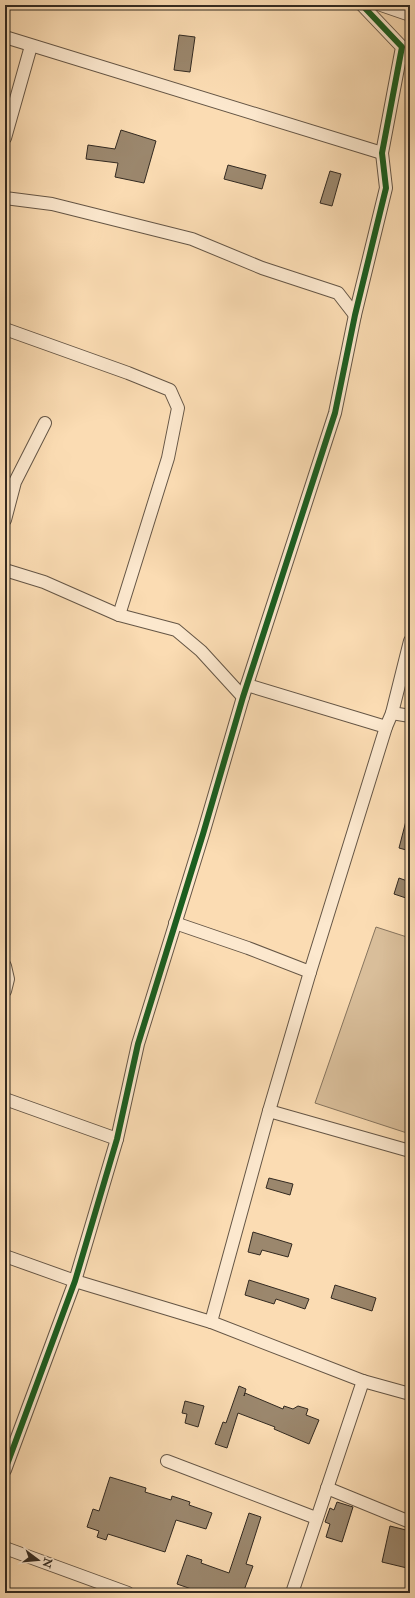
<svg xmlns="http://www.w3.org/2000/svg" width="415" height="1598" font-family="'IM FELL Double Pica',serif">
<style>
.green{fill:#d9be9a;stroke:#86745e}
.building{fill:#9b876d;stroke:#332a21}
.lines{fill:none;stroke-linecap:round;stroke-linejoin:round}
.street-casing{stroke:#655646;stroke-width:14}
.street{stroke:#fce8ce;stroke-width:12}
.cycleway-casing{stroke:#fce8ce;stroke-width:8}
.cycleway{stroke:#1b5e20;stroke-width:6}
</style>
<rect width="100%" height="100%" fill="#fbdcb3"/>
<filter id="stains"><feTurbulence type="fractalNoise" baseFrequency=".005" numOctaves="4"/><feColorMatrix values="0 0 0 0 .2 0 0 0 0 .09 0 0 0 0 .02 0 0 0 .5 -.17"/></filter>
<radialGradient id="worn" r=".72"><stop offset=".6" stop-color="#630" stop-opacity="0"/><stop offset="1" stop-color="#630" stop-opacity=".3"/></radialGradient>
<!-- green -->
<path class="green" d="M376,927L410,938V1134L315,1103Z"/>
<!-- building -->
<g class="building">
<path d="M179,35L195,37L190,72L174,70Z"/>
<path d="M121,130L156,141L144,183L115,177L118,163L86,159L88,145L115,149Z"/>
<path d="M228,165L266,175L262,189L224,179Z"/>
<path d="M330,171L341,174L332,206L320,203Z"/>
<path d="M407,817H410V851L399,848Z"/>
<path d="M399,878L410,882L406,898L394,894Z"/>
<path d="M269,1178L293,1184L290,1195L266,1188Z"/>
<path d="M253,1232L292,1244L288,1257L262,1250L260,1255L248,1252Z"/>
<path d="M249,1280L309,1299L305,1309L276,1299L274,1304L245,1295Z"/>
<path d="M335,1285L376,1298L372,1311L331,1298Z"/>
<path d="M239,1386L246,1389L244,1396L245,1393L283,1409L284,1406L293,1409L298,1406L308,1409L306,1415L319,1420L309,1444L274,1429L275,1427L238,1413L227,1448L215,1444L223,1422L226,1423Z"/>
<path d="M185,1401L204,1406L198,1427L185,1423L187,1414L182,1413Z"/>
<path d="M110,1477L146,1488L145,1492L171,1500L172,1496L190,1502L189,1505L212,1513L206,1529L176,1520L165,1552L108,1534L106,1540L97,1537L99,1531L87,1527L93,1509L99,1511Z"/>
<path d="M337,1502L353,1507L342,1542L326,1537L330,1524L325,1522L330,1508L334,1510Z"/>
<path d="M249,1513L261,1517L246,1564L253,1566L243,1593H203L177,1584L187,1555L202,1560L201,1563L229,1573Z"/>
<path d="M390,1526L410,1531V1556L407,1568L382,1562Z"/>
</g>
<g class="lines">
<!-- street casing -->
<g class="street-casing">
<g id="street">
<path d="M381,5L410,15"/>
<path d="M5,37L382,153"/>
<path d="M5,138L31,46"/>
<path d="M5,198L52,204L192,239L262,268L338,293L355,315"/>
<path d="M5,329L128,373L170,390L178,408L168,458L119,615"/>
<path d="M5,520L15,482L45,423"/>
<path d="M5,570L44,582L119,615L176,630L201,651L243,697"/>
<path d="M410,641L392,713L386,727L310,972L269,1111L211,1322L363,1381L410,1394"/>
<path d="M247,685L386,727"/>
<path d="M392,713L410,716"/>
<path d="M175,923L248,948L310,972"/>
<path d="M5,966L8,979L5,991"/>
<path d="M5,1099L117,1139"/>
<path d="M269,1111L410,1151"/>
<path d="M5,1256L75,1281L211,1322"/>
<path d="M167,1461L316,1518"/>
<path d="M5,1470L75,1281L117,1139L138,1044L203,834L243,697L335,413L355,315L386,188L382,153L402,47L362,5"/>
<path d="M327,1488L410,1522"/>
<path d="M5,1548L128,1593"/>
<path d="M292,1593L363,1381"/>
</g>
</g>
<!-- street -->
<use href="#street" class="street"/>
<!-- cycleway casing -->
<g class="cycleway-casing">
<path id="cycleway" d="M5,1470L75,1281L117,1139L138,1044L203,834L243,697L335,413L355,315L386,188L382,153L402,47L362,5"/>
</g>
<!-- cycleway -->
<use href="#cycleway" class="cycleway"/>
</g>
<!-- margin -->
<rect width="415" height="1598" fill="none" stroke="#fbdcb3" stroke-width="20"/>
<rect x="6" y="6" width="403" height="1586" fill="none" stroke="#332a21" stroke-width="2"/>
<rect x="10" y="10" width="395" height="1578" fill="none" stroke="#332a21"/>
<!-- north arrow -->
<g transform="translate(38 1560) rotate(106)" stroke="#fce8ce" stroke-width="3" paint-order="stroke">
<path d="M0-3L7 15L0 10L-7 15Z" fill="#332a21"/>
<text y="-6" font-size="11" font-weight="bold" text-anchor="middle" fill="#332a21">N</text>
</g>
<rect width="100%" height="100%" filter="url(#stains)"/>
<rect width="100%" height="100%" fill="url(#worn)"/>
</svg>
